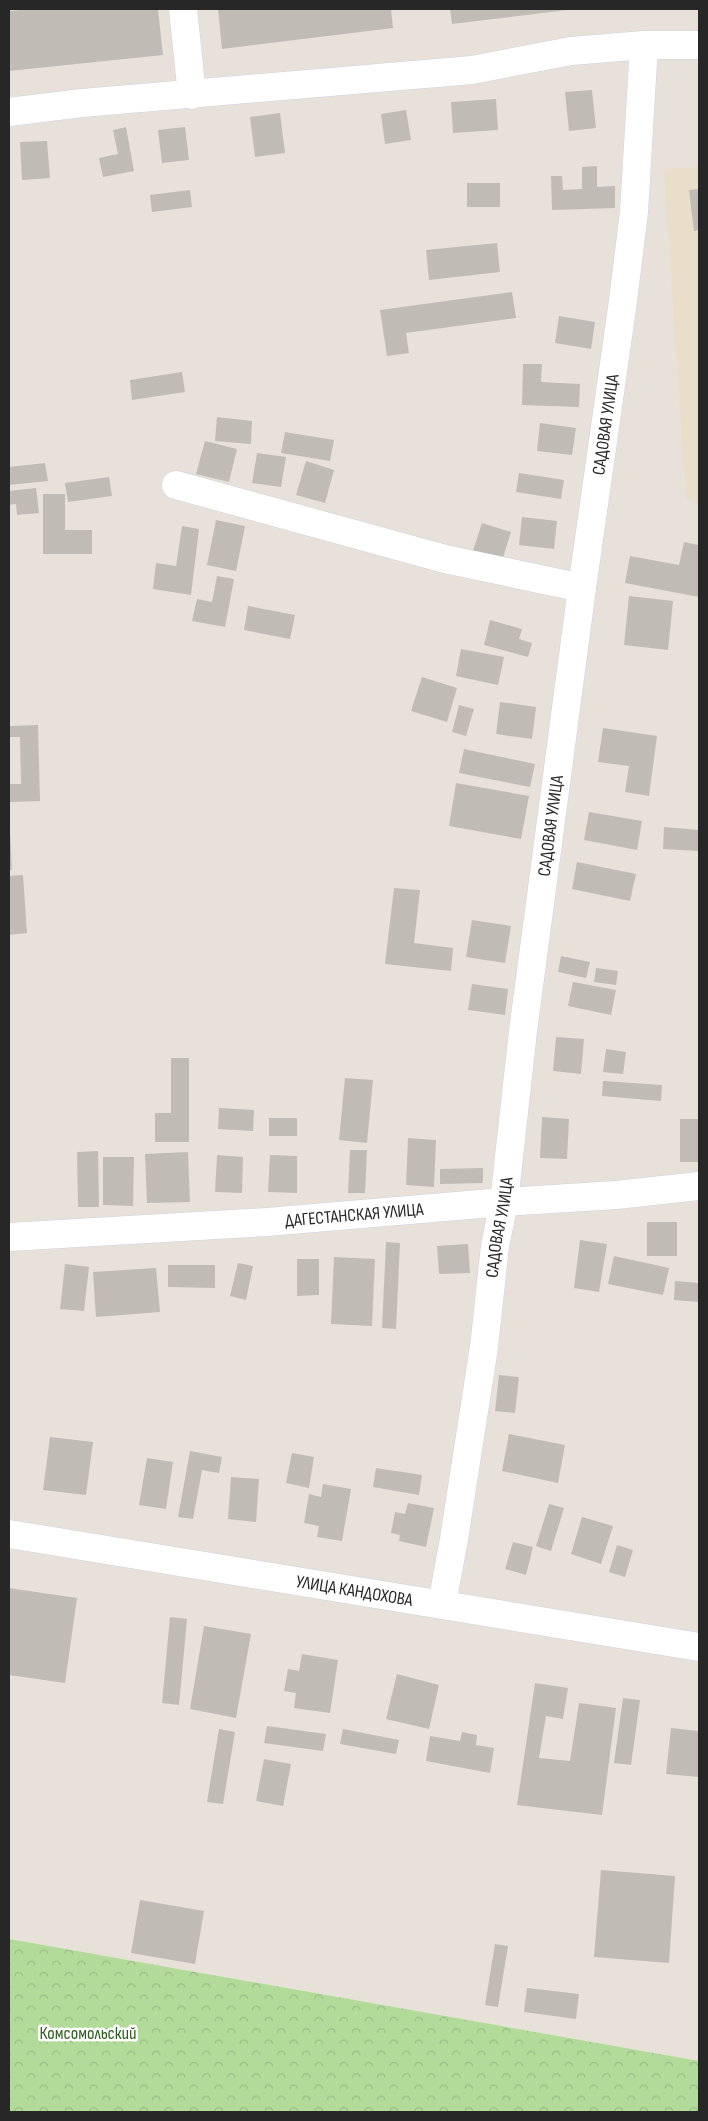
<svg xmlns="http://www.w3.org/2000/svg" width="708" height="2121" font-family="'Sofia Sans Condensed',sans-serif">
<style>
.education{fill:#e9deca}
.park{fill:url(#park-crowns)}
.building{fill:#c1bbb6}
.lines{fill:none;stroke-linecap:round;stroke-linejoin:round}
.minor-casing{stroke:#cfd2df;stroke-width:29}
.minor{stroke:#fff;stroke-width:28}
.labels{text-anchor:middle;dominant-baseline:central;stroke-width:5;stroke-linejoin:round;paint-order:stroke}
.street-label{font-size:18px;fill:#272727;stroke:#fff}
.park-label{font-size:18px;fill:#2d5c1f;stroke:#fff}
</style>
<defs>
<pattern id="park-crowns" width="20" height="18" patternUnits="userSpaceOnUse" patternTransform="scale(1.25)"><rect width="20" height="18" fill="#b2db9a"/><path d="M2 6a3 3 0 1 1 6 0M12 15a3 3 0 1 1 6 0" fill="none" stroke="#99bc85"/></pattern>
</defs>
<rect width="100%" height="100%" fill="#e8e1d9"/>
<!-- education -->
<path class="education" d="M699,166V505L686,499L664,169Z"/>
<!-- park -->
<path class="park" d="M9,1939L699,2061V2112H9Z"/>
<!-- building -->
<g class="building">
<path d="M31,9H158L163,55L9,71V11Z"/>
<path d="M218,9H391L393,28L222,49Z"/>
<path d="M450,9H567V10L452,24Z"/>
<path d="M592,90L596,128L569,131L565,92Z"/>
<path d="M496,99L498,130L453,133L451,102Z"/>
<path d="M406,110L411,140L385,144L381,114Z"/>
<path d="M280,113L285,153L255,157L250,117Z"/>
<path d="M126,127L134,171L103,177L99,158L118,154L113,130Z"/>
<path d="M185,127L189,160L162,163L158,130Z"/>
<path d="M47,141L50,178L22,180L20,142Z"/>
<path d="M597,166V187L615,186V208L552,210L551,176H562L563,190L582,189V167Z"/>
<rect x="467" y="183" width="33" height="24"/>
<path d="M699,189V230L694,231L689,190Z"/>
<path d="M190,190L192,207L152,212L150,195Z"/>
<path d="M497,243L500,272L429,280L426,250Z"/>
<path d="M512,292L516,318L406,333L409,353L387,356L380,310Z"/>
<path d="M559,316L595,322L591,349L555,343Z"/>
<path d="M523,364H542L541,382L580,384L579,407L522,405Z"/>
<path d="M182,372L185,392L132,400L130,380Z"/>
<path d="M217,417L252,421L251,444L215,441Z"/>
<path d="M540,423L576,428L572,455L537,451Z"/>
<path d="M285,432L334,440L330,461L281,453Z"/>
<path d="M205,441L237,449L229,482L196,474Z"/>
<path d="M257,453L286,457L281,487L252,483Z"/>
<path d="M306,461L334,470L325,503L296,495Z"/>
<path d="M45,463L48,481L9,485V467Z"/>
<path d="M519,473L564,480L561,499L516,492Z"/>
<path d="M109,477L112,496L68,502L65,483Z"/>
<path d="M36,488L39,513L17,515L16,504L9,505V491Z"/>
<path d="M43,494H65V530H92V554H43Z"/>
<path d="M522,517L557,521L554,549L519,545Z"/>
<path d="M216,520L245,526L236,571L207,565Z"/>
<path d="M482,523L511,532L500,567L471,557Z"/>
<path d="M182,526L199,529L191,595L153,589L156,563L176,566Z"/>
<path d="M684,542L699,545V597L625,583L630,556L679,565Z"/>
<path d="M217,576L234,579L225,627L192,621L197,599L212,602Z"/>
<path d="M629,596L673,601L668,650L624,645Z"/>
<path d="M248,606L295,615L290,639L244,630Z"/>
<path d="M490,620L522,629L519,639L532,643L528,657L484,645Z"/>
<path d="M461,649L504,657L498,685L456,676Z"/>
<path d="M422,677L457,688L447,722L411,711Z"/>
<path d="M500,702L536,707L532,739L496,734Z"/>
<path d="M459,705L474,709L466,736L452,732Z"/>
<path d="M38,725L40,801L9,802V784H21L20,737H9V726Z"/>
<path d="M603,728L657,736L649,796L625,792L629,766L598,762Z"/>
<path d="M464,749L535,764L530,787L459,773Z"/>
<path d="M456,783L529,796L521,839L449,826Z"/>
<path d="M589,812L642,821L637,850L584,840Z"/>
<path d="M664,827L699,830V851L663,849Z"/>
<path d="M9,829H10L12,870H9Z"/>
<path d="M577,862L636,874L630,901L572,889Z"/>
<path d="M23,875L27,933L9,935V876Z"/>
<path d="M394,888L420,890L414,943L453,948L451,971L385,964Z"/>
<path d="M472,920L511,926L505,963L466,957Z"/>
<path d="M561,956L590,962L586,978L558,972Z"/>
<path d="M596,968L618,971L616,985L594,982Z"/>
<path d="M573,982L616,990L611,1015L568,1006Z"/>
<path d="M472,984L508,989L505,1015L468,1010Z"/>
<path d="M556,1037L584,1039L581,1074L553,1071Z"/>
<path d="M606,1049L626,1052L623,1074L603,1072Z"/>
<path d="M171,1058H189V1142H155V1113H171Z"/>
<path d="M345,1078L373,1080L367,1143L339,1140Z"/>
<path d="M603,1081L662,1085L661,1101L602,1096Z"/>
<path d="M219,1108L254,1110L253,1131L218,1129Z"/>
<path d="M542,1117L569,1119L567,1159L540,1158Z"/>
<rect x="269" y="1118" width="28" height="18"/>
<rect x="680" y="1119" width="19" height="43"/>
<path d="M408,1138L436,1140L434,1187L406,1185Z"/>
<path d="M350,1150H367L365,1193H348Z"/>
<path d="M98,1151L99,1207H78L77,1152Z"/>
<path d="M188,1152L190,1202L147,1203L145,1154Z"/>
<path d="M217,1155L243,1157L242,1193L215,1192Z"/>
<path d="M270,1155L297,1156V1193L268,1192Z"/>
<path d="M103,1157H134L133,1206L103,1205Z"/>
<path d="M483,1168V1183L440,1184V1169Z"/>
<rect x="647" y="1222" width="30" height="34"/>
<path d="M580,1240L607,1244L599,1292L574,1288Z"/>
<path d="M386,1242L400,1243L396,1329L382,1328Z"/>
<path d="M468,1244L470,1273L439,1274L437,1246Z"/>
<path d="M614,1256L669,1268L663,1295L608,1284Z"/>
<path d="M334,1257L375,1259L372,1326L331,1324Z"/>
<path d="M297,1259H319V1295L297,1296Z"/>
<path d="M238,1263L253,1266L246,1300L230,1296Z"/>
<path d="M65,1264L89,1267L84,1311L60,1309Z"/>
<path d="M168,1265H215V1288L168,1287Z"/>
<path d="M156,1268L160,1312L96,1317L93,1272Z"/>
<path d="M675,1281L699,1283V1302L674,1300Z"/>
<path d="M499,1375L519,1377L515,1413L495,1411Z"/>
<path d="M509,1434L565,1445L558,1483L502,1471Z"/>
<path d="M50,1437L93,1442L86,1495L43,1490Z"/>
<path d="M190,1451L222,1457L219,1473L202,1470L193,1519L178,1517Z"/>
<path d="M292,1453L314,1457L309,1488L286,1483Z"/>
<path d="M147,1458L173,1462L166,1509L139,1505Z"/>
<path d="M376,1468L422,1475L419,1495L373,1487Z"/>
<path d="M231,1477L259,1479L256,1522L228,1519Z"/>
<path d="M323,1484L351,1489L342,1541L317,1537L319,1526L304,1523L309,1494L321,1497Z"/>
<path d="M408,1503L434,1508L426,1547L399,1541L400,1535L391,1533L395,1512L405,1514Z"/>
<path d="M549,1504L564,1508L551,1551L536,1546Z"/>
<path d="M582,1517L613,1526L601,1564L571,1554Z"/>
<path d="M513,1542L533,1547L526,1575L505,1569Z"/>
<path d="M617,1545L633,1550L625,1577L609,1572Z"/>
<path d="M9,1588L77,1598L65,1683L9,1675Z"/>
<path d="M170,1617L187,1619L179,1705L162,1703Z"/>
<path d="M204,1626L251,1634L236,1718L190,1709Z"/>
<path d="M302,1654L338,1660L330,1713L294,1708L296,1693L284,1691L288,1669L299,1671Z"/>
<path d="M397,1674L439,1685L429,1729L386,1719Z"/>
<path d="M535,1683L568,1688L563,1719L546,1716L539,1758L570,1761L579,1703L616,1708L602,1815L517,1805Z"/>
<path d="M623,1698L640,1700L631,1765L614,1763Z"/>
<path d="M267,1726L326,1734L323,1751L264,1743Z"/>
<path d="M671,1728L699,1731V1777L666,1774Z"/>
<path d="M219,1729L235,1732L223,1804L207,1802Z"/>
<path d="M343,1729L399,1740L396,1754L340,1744Z"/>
<path d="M462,1732L477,1735L476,1745L494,1748L490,1773L426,1761L430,1736L460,1741Z"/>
<path d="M264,1759L291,1764L283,1806L256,1801Z"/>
<path d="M601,1870L675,1876L669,1963L594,1957Z"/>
<path d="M140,1900L204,1911L195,1964L131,1953Z"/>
<path d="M495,1944L508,1946L498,2007L485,2005Z"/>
<path d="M527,1988L579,1994L576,2019L524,2012Z"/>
</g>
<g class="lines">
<!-- minor casing -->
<g class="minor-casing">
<g id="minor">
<path d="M183,9L192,95"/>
<path d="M9,112L82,103L472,70L571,51L644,45H699"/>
<path d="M176,485L445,559L582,588"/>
<path id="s1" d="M9,1237L267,1222L504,1202L616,1195L699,1186"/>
<path id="s2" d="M9,1534L699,1647"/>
<path id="s3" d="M442,1604L454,1539L484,1347L495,1246L504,1202L523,1031L582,588L623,301L634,212L644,45"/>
</g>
</g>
<!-- minor -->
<use href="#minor" class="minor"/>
</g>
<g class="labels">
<!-- street labels -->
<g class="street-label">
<text stroke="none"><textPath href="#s3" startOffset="1191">САДОВАЯ УЛИЦА</textPath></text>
<text stroke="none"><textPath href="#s3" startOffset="786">САДОВАЯ УЛИЦА</textPath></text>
<text stroke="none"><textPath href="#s1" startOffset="346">ДАГЕСТАНСКАЯ УЛИЦА</textPath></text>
<text stroke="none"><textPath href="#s3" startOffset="381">САДОВАЯ УЛИЦА</textPath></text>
<text stroke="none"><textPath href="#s2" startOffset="350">УЛИЦА КАНДОХОВА</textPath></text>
</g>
<!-- park labels -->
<g class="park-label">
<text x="88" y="2033">Комсомольский</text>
</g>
</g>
<!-- border -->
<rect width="708" height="2121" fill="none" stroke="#272727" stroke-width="20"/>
</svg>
